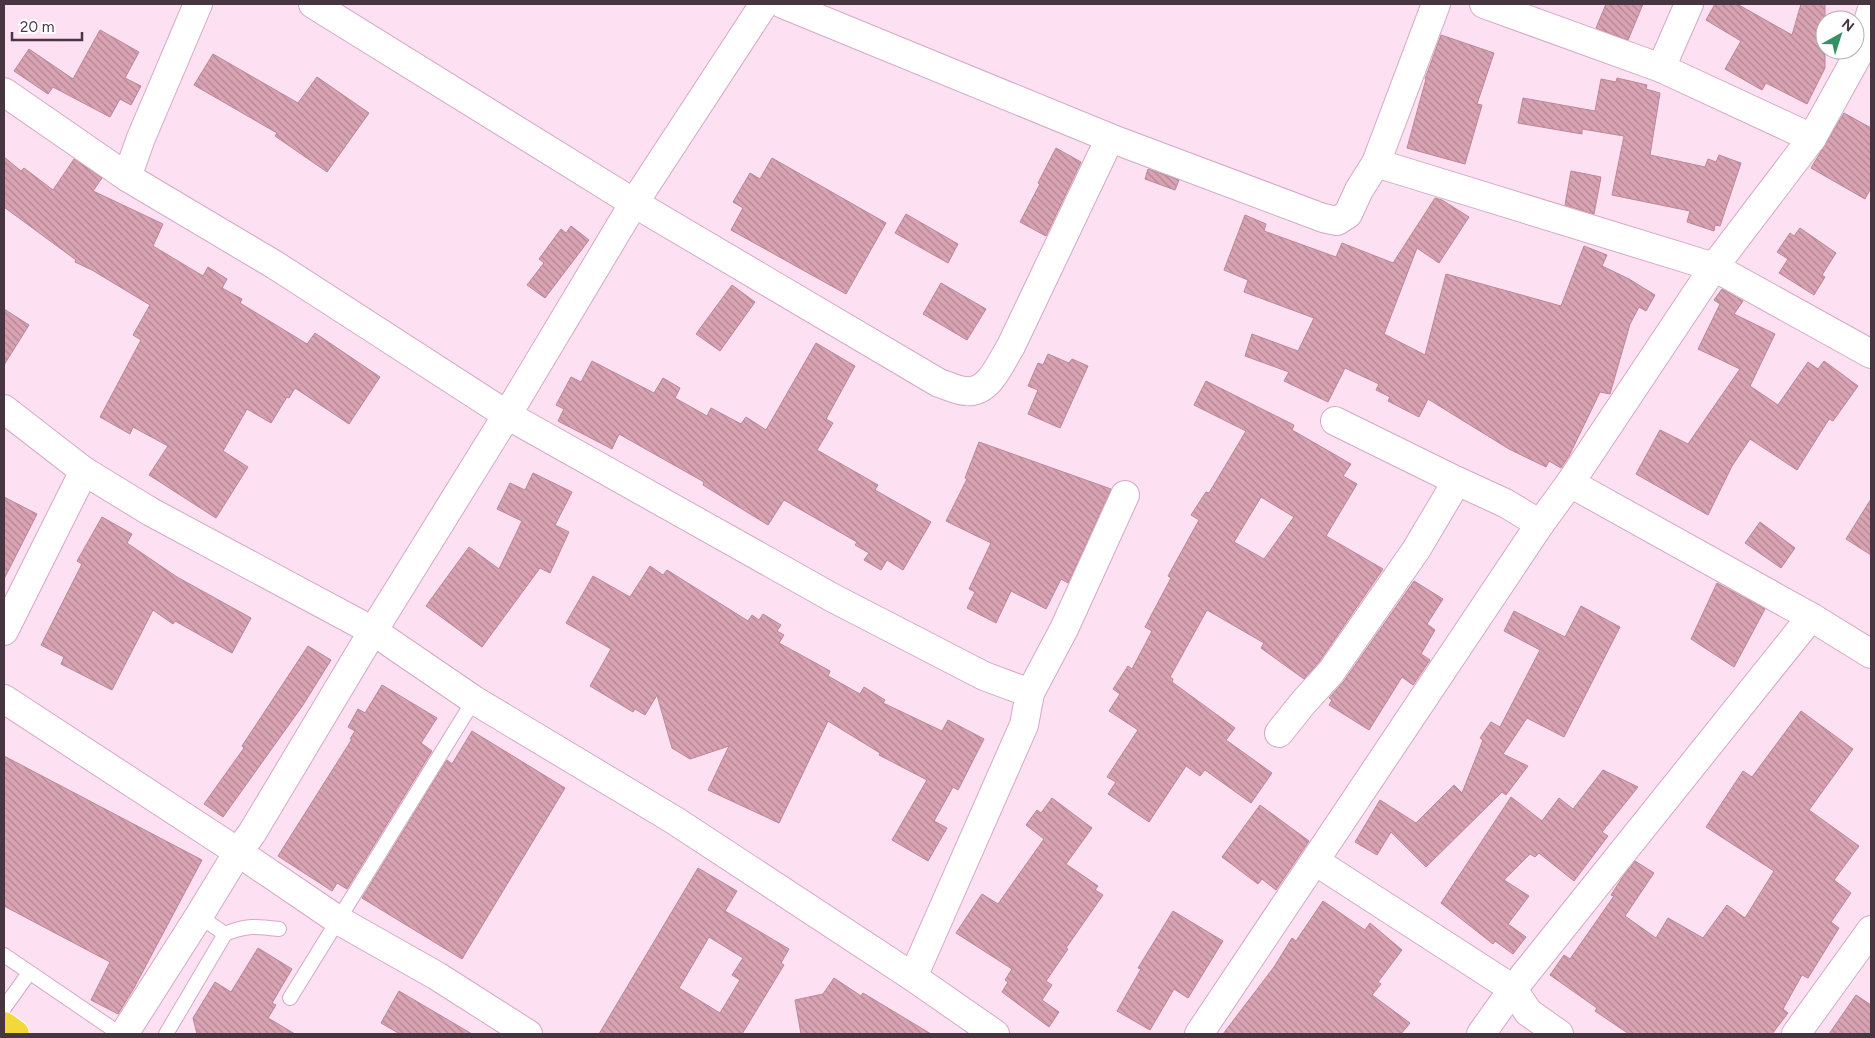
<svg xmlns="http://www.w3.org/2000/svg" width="1875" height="1038" font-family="Figtree,sans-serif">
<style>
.building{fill:url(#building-back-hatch);stroke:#bb8797;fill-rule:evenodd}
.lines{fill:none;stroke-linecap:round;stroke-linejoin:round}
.lane-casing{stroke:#d6a8c6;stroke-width:16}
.street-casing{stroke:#d6a8c6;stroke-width:30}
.highway-casing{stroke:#fff;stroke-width:30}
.lane{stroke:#fff;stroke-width:14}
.street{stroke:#fff;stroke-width:28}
.highway{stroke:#f3d83a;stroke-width:28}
</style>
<defs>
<pattern id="building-back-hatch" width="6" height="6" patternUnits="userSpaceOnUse" patternTransform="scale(1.25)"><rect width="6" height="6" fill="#d9a3b3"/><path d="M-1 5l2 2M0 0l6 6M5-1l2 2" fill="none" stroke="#b28693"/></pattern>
</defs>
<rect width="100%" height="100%" fill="#fde0f2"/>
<!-- building -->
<g class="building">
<path d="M1606,4H1643L1628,40L1596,28Z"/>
<path d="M1715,4H1737L1792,35L1801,4H1825V68L1807,104L1766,83L1762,90L1725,69L1741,41L1706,20Z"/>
<path d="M100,30L139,52L125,78L141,86L131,105L120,99L110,117L53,87L48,94L14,71L29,49L73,79Z"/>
<path d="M1441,35L1494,53L1477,104L1482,105L1465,164L1407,148L1426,79H1425Z"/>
<path d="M213,54L298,103L317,77L369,113L327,172L275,136L277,133L194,85Z"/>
<path d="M1617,78L1647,85L1646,89L1660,93L1650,155L1705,167L1708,159L1716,162L1719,155L1741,163L1720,226L1715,225L1714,231L1687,222L1690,211L1612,195L1624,136L1582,129V134L1518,123L1523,98L1595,111L1601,79L1616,82Z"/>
<path d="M1844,113L1871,128V188L1865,199L1811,168Z"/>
<path d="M1056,148L1081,162L1046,236L1020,222L1040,184L1038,183Z"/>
<path d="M4,157L21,171L24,168L53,190L74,159L102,178L93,191L163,224L153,246L203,276L208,267L227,279L222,288L242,299L240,303L307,344L315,333L380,377L349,424L295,388L289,398L287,397L271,423L247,409L223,451L248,467L216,518L149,475L168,446L133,427L130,434L100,417L141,340L133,335L150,305L92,270L75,262L76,260L4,207Z"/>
<path d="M772,158L886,223L846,294L731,230L743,208L733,202L750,173L760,179Z"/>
<path d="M1148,169L1179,180L1175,190L1145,179Z"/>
<path d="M1571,171L1601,177L1594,214L1565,205Z"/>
<path d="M1435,198L1442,200L1469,217L1439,263L1417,248L1384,334L1425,355L1446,274L1561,306L1584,246L1607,255L1602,266L1629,279L1655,295L1646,311L1639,307L1630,324L1610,394L1600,392L1569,456L1561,468L1549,461L1546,467L1509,449L1428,399L1419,417L1388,401L1390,397L1376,390L1379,384L1345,368L1328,402L1284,381L1289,372L1245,356L1252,334L1298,351L1314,318L1244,292L1248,280L1224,270L1245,215L1266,224L1264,231L1336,257L1342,243L1393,263Z"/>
<path d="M906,214L958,244L948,263L895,233Z"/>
<path d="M571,226L589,240L545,298L527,285L544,263L539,259L561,229L566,233Z"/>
<path d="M1800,228L1836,253L1822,275L1825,277L1814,295L1779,273L1788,259L1777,252L1790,233L1794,236Z"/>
<path d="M941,283L986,309L967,340L923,314Z"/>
<path d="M732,285L755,302L720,351L696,334Z"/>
<path d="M1722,289L1743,301L1734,314L1775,334L1750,386L1778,405L1808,362L1818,369L1824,361L1858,386L1833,421L1829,419L1797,470L1750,439L1732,466L1708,515L1636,474L1660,430L1688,444L1740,369L1698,349L1720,304L1714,300Z"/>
<path d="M4,309L29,325L4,365Z"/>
<path d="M816,343L855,366L826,419L833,423L817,450L878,485L875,490L931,522L903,570L887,560L881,570L864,560L869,553L855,545L857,542L784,500L768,525L703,485L704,482L619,434L612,449L558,421L564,409L556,405L571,377L581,382L592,361L654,393L663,378L680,388L675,398L707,416L711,408L741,424L746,417L766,430Z"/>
<path d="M1048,354L1069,363L1072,359L1088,366L1060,428L1028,414L1038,390L1028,386L1038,363L1043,365Z"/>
<path d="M1206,381L1294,425L1292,430L1351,464L1343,476L1357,484L1326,536L1383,569L1319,662L1304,679L1261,648L1264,643L1207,610L1170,677L1173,679L1172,682L1235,728L1226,740L1272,773L1251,803L1205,770L1200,776L1186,766L1149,822L1108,794L1116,782L1107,777L1138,730L1109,711L1120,694L1113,689L1128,666L1132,669L1152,631L1145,627L1171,578L1168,576L1199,520L1191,515L1206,492L1209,493L1246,431L1194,405ZM1261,497L1294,517L1264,559L1234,542Z"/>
<path d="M979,442L1111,489L1068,583L1061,579L1046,609L1011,591L996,623L967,608L975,592L969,589L991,543L946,521L967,479L965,478Z"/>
<path d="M533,473L572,492L555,525L569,532L550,573L540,568L482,647L426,606L469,547L499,569L522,521L497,509L510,483L525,490Z"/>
<path d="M4,497L37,514L4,579Z"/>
<path d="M1871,499V555L1846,539Z"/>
<path d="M102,517L132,534L127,543L177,577L251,618L232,653L175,621L173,624L153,610L112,690L61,664L64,657L41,645L82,564L77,561Z"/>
<path d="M1760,522L1795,548L1781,568L1745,543Z"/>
<path d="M650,566L663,575L667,570L748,621L752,615L759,620L763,614L781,625L777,631L784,635L779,643L830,671L828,676L860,694L864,687L885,700L883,703L942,731L948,720L984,739L958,790L953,787L934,821L947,828L928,861L892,840L927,780L879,755L880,753L828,721L779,823L708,790L729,746L690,759L672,748L657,695L645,715L635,709L633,712L590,686L611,649L566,623L593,576L630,597Z"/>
<path d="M1414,581L1443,599L1427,624L1435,630L1421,654L1430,660L1413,685L1402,677L1369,730L1329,705L1332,700L1329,698L1344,681Z"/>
<path d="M1717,583L1765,609L1734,667L1691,639Z"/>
<path d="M1581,606L1620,627L1564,737L1527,718L1503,754L1528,766L1506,795L1502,792L1426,867L1391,832L1377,855L1355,842L1380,800L1416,823L1454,785L1462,793L1483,740L1480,738L1491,722L1500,727L1540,650L1504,631L1514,611L1565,637Z"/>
<path d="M308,646L331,660L303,705L223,817L204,804L244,748L242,746Z"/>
<path d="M382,685L437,718L421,743L432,751L347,889L337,883L332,891L278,856L352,739H350L355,731L348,727L358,709L365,713Z"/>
<path d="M1801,711L1853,749L1809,810L1859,846L1834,880L1851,893L1831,922L1839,928L1808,978L1802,975L1783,1009L1788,1013L1772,1034H1629L1595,1011L1597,1008L1550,975L1564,955L1570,959L1614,896L1611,895L1622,878L1635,861L1654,873L1625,916L1656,938L1668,918L1703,938L1727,905L1745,918L1774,871L1706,827L1743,771L1752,777Z"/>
<path d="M472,731L565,788L462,959L362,898L447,760L452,764Z"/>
<path d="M4,756L202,860L134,988L118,1014L91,1000L110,962L4,906Z"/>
<path d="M1603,770L1638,787L1602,832L1608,836L1574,881L1539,853L1535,857L1530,854L1504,880L1529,896L1508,924L1526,937L1513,954L1495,941L1493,944L1441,903L1511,797L1542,821L1559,798L1573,809Z"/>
<path d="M1052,798L1092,828L1066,864L1098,886L1095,890L1103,895L1066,948L1068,949L1046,981L1052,985L1042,1000L1059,1012L1049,1027L1002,992L1008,982L1005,980L1012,969L956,933L982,894L998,904L1044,839L1026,825L1037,810L1041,813Z"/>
<path d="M1260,805L1309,841L1276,890L1262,879L1258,884L1222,857Z"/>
<path d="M698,868L737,891L725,911L789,949L781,963L784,965L742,1034H599ZM709,937L743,958L732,975L740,980L720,1013L679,988Z"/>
<path d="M1323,901L1365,930L1370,923L1402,950L1378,982L1381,984L1372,995L1410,1023L1401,1034H1223L1274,967L1292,938L1296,941Z"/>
<path d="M1173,911L1223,941L1188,998L1174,989L1150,1030L1117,1011L1141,969L1138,968Z"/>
<path d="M258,948L292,969L272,1003L276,1005L268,1018L295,1034H197L193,1018L215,982L231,992Z"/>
<path d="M834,978L861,996L863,993L931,1034H801L795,1000L823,994Z"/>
<path d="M399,991L472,1034H400L381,1023Z"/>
<path d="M1856,995L1871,1005V1034H1829Z"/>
</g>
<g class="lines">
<!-- lane casing -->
<g class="lane-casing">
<g id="lane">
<path d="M199,916L225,934"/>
<path d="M4,955L120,1034"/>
<path d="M290,998L474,700"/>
<path d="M4,1008L29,973"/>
<path d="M166,1034L225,934C246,925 256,926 279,929"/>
</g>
</g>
<!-- street casing -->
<g class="street-casing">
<g id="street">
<path d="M313,4L634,203L939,383C947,385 957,391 966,391C989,394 1001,362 1011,346L1110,138"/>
<path d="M783,4L1110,138L1323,218L1337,221L1348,214L1359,190L1376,163L1714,267L1871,354"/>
<path d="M1484,4L1661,68L1812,138"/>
<path d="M1661,68L1689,4"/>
<path d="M4,92L127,177L275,265L507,415L833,598L984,676L1030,693L1024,725L913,977"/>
<path d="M1376,163L1436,4"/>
<path d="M127,177L141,138L198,4"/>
<path d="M4,409L84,471L151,512L373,631L474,700L674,820L913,977L995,1034"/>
<path d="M1335,421L1457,481L1505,503L1540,524"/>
<path d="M1570,483L1811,617L1871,654"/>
<path d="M4,631L84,471"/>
<path d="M1030,693L1064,629L1125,495"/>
<path d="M4,699L238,852L338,920L437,976L528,1034"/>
<path d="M1279,733L1303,703L1331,672L1416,550L1457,481"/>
<path d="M1315,861L1513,989L1528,1012L1559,1034"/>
<path d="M124,1034L199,916L238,852L252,833L373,631L507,415L634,203L764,4"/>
<path d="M1199,1034L1540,524L1570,483L1714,267L1812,138L1859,53L1871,12"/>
<path d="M1481,1034L1513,989L1811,617"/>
<path d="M1796,1034L1871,930"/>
</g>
</g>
<!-- highway casing -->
<g class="highway-casing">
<path id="highway" d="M4,1026L15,1034"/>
</g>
<!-- lane -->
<use href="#lane" class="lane"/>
<!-- street -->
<use href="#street" class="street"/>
<!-- highway -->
<use href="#highway" class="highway"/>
</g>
<!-- border -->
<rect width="1875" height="1038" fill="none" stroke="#483542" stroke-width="10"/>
<!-- north arrow -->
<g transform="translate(1840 35) rotate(39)"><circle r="24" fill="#ffffff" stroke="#b6aeb3"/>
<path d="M0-4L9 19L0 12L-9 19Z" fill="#379065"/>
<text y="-8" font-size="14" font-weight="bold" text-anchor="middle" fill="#483542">N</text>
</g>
<!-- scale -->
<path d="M12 32v8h70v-8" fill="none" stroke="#483542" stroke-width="2.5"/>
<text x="20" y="32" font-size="15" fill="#483542" stroke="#ffffff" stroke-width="4" paint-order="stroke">20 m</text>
</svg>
